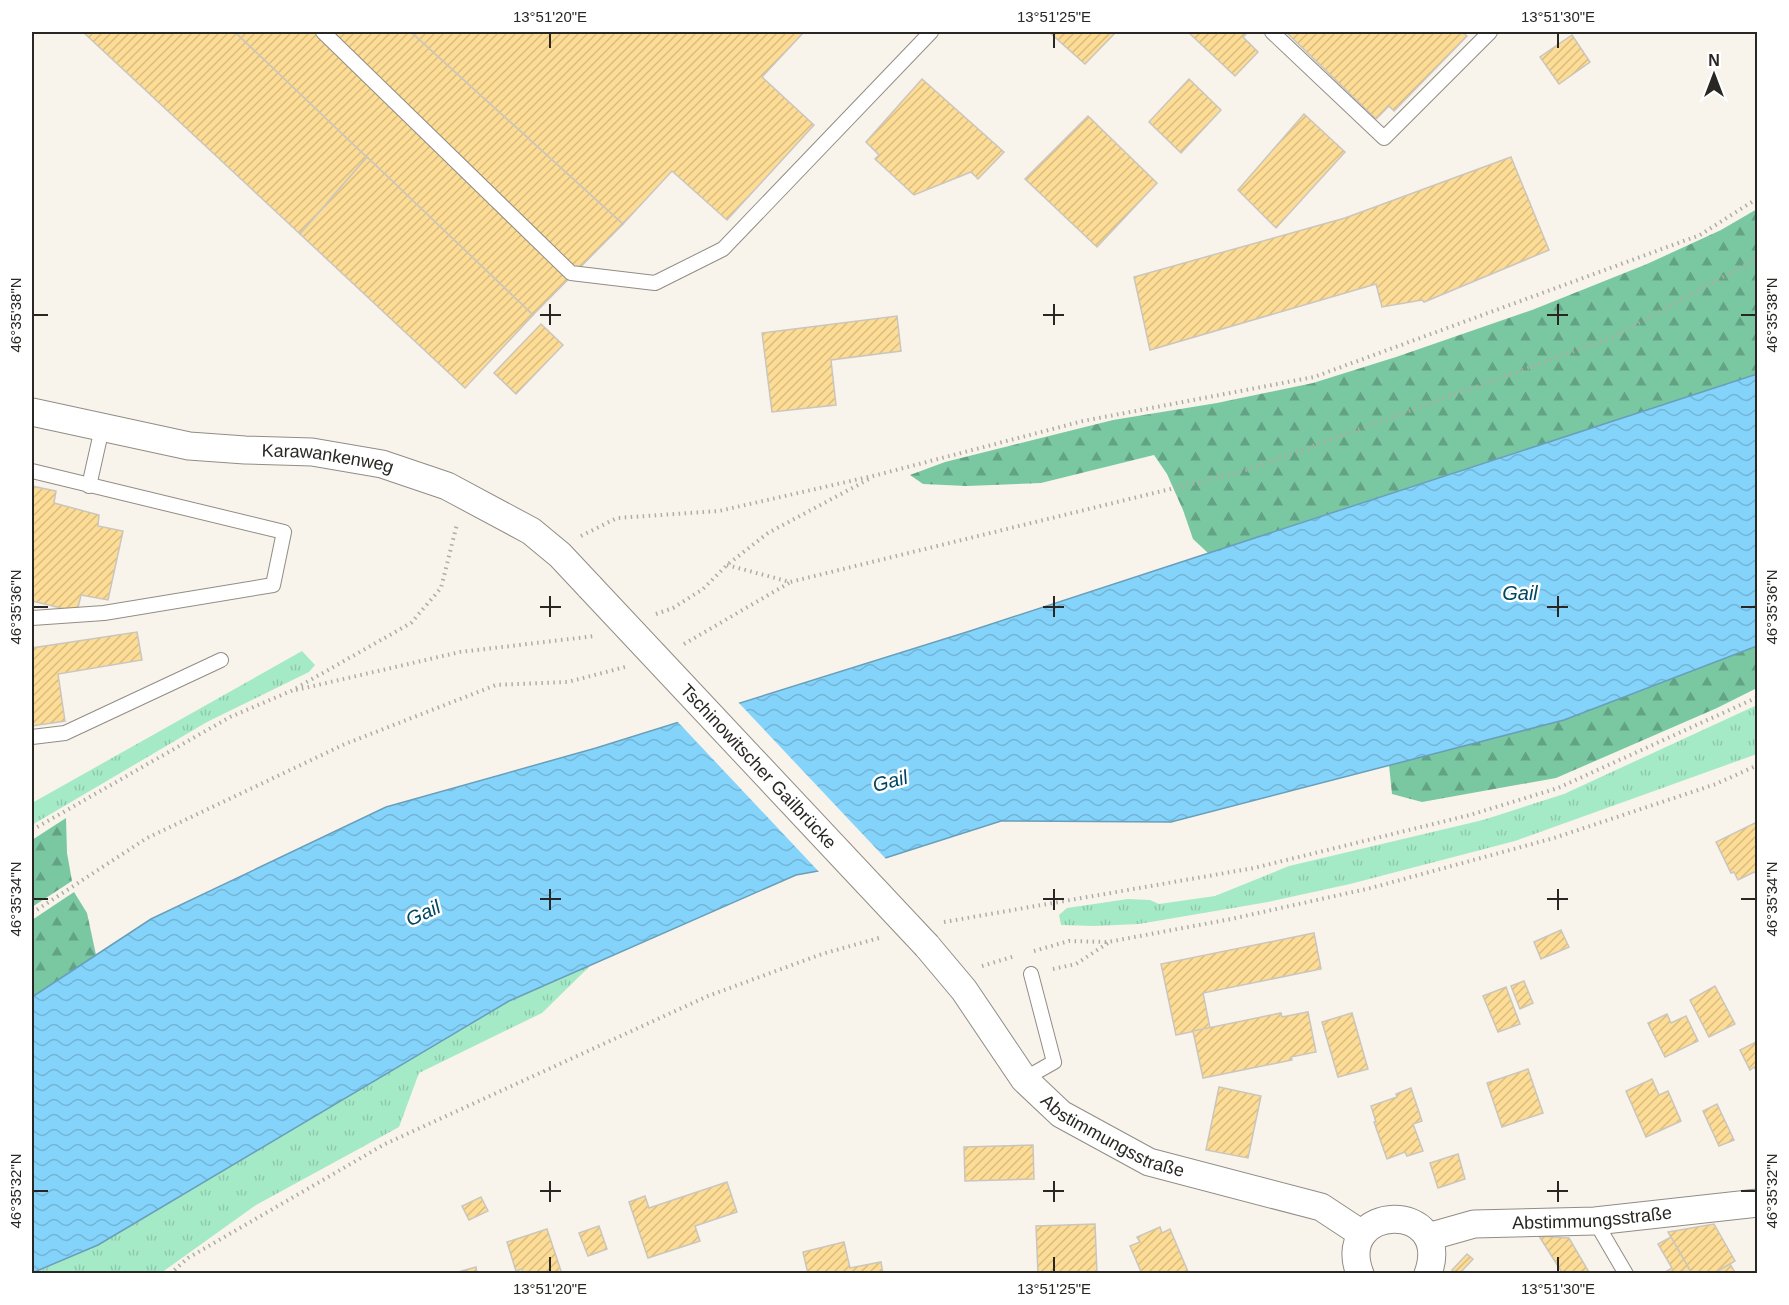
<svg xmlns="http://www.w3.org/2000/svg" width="1789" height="1305" font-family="Helvetica,sans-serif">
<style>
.grass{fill:url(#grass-tufts)}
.forest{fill:url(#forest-firs)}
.water{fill:url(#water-waves);stroke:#689fba;stroke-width:1.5}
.pier{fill:#f8f4eb}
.building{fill:url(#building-hatch);stroke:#cac6be;stroke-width:1.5}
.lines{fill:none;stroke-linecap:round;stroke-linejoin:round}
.lane-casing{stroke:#918d85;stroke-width:16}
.street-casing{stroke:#918d85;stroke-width:29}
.path{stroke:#afaca5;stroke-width:4;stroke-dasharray:1.5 4.5;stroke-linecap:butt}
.lane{stroke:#fff;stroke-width:14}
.street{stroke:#fff;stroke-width:27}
.street-bridge-casing{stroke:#918d85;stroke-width:29;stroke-linecap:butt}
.street-bridge{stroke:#fff;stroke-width:27}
.ticks{fill:none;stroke:#282723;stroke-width:2}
.labels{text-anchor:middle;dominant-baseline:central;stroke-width:5;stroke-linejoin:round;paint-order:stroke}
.street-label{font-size:18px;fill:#282723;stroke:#fff}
.water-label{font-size:20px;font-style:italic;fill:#004762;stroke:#fff}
.neatline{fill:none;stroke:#282723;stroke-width:2}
.ticks-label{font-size:15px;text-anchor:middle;fill:#282723}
</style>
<defs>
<pattern id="grass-tufts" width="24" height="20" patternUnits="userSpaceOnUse" patternTransform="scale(1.5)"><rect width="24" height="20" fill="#a5eac7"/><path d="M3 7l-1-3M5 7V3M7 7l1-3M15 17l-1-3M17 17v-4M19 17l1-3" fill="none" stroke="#8ec9ab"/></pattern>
<pattern id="forest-firs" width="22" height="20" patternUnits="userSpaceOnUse" patternTransform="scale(1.5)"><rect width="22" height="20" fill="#79c8a2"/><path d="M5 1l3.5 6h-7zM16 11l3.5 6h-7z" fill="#63a284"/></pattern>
<pattern id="water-waves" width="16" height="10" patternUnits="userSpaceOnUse" patternTransform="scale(1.5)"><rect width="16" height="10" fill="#84d3fb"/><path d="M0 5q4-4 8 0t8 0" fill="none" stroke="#72b5d7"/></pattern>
<pattern id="building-hatch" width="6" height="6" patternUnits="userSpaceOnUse" patternTransform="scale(1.5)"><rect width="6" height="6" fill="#fddc95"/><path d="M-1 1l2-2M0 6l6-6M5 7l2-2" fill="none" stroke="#d9bd80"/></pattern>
</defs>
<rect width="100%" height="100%" fill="#f8f4eb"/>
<!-- grass -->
<g class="grass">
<path d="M302,651L315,665L309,672L207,722L32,825V803Z"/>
<path d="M1757,705V754L1515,841L1350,884L1268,902L1139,924L1094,926L1061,925L1059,915L1067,908L1128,899L1150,900L1159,904L1215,896L1289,866L1483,820L1564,794Z"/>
<path d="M591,965L542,1013L419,1073L399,1127L256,1205L161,1273L32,1274L98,1245L509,1001Z"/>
</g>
<!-- forest -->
<g class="forest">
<path d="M1757,209V374L1208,553L1193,539L1183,510L1167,474L1154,455L1041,483L967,486L923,484L910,475L945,462L1113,420L1217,403L1313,383L1396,357L1532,310L1647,264L1721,230Z"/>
<path d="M1757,646V688L1717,708L1556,778L1422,802L1392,794L1389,765L1564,720Z"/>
<path d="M66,818L67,853L72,881L32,907V840Z"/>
<path d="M74,892L87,913L96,955L32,997V920Z"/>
</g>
<!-- water -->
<path class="water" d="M1757,374V646L1564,720L1171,822L1001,821L879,860L796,875L509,1001L98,1245L32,1273V997L151,919L386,807L596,748L970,631Z"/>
<!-- pier -->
<path class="pier" d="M737,701L887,860L821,874L676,720Z"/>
<!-- building -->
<g class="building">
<path d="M83,32H235L367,157L300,234Z"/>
<path d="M235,32H411L623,224L533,315Z"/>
<path d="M411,32H801L803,33L762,77L814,125L727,220L672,171L623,224Z"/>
<path d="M1049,32H1116L1085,64Z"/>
<path d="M1188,32H1248L1243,37L1258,52L1235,76Z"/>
<path d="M1286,32H1462L1467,36L1394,111L1389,106L1376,119Z"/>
<path d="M1572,35L1590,62L1559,84L1540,57Z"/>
<path d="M922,79L1004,152L978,179L971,172L914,195L875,159L879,155L866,142Z"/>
<path d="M1189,79L1221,110L1181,153L1149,122Z"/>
<path d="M1304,114L1345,152L1276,228L1238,190Z"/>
<path d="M1088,116L1157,183L1097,247L1025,179Z"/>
<path d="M367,157L533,315L465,388L300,234Z"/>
<path d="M1511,157L1549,250L1424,302L1422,300L1382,307L1376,284L1150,350L1134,277L1345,218Z"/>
<path d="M897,316L901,351L831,360L836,405L772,412L762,333Z"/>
<path d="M541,324L563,345L516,394L494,373Z"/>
<path d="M32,486L56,491L54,503L99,515L98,526L123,531L108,600L81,595L77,612L32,601Z"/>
<path d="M137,632L142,660L58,674L65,721L32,726V648Z"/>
<path d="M1755,823L1758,827V874L1754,872L1738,880L1734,872L1731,873L1716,842Z"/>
<path d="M1561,930L1569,947L1541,959L1534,942Z"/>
<path d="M1314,933L1321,969L1203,993L1210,1028L1176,1035L1161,964Z"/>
<path d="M1524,981L1533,1003L1520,1009L1511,986Z"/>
<path d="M1715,986L1735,1024L1709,1037L1690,1000Z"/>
<path d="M1506,987L1520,1024L1498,1032L1483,996Z"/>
<path d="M1308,1012L1316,1052L1291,1057L1292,1060L1203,1078L1193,1031L1281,1013L1282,1017Z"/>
<path d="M1352,1013L1368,1069L1338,1077L1322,1022Z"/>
<path d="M1667,1014L1671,1023L1686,1016L1698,1041L1665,1057L1648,1023Z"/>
<path d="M1758,1041V1074L1754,1067L1750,1070L1740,1050Z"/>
<path d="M1528,1069L1543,1113L1502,1127L1487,1083Z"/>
<path d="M1652,1079L1659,1095L1668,1091L1681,1121L1646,1137L1626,1091Z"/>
<path d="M1219,1087L1261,1096L1248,1158L1206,1150Z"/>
<path d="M1411,1088L1422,1121L1413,1124L1423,1151L1407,1156L1405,1152L1387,1159L1374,1122H1376L1371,1106L1397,1097L1396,1094Z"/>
<path d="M1717,1104L1734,1140L1719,1146L1703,1111Z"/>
<path d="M1033,1145L1034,1179L965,1181L964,1147Z"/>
<path d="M1458,1154L1465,1179L1438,1188L1430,1163Z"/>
<path d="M727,1182L737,1212L695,1226L700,1241L648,1258L629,1202L645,1196L649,1208Z"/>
<path d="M481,1197L488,1211L469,1220L462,1206Z"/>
<path d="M1095,1224L1097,1274H1038L1036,1226Z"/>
<path d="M1714,1224L1735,1261L1713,1274H1692L1668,1232Z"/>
<path d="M599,1226L607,1249L588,1256L579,1233Z"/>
<path d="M1160,1227L1162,1233L1170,1229L1189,1274H1142L1130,1246L1140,1242L1137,1237Z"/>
<path d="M547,1229L562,1274H523L522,1269L516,1271L507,1242Z"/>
<path d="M1539,1236L1569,1238L1590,1274H1563Z"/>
<path d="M1671,1237L1692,1274H1669L1667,1271L1672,1268L1658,1244Z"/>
<path d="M844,1242L850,1268L881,1262L883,1274H808L803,1252Z"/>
<path d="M1467,1254L1473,1259L1459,1274H1455L1452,1270Z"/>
<path d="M1730,1264L1736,1274H1713Z"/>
<path d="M476,1267L477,1274H451Z"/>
</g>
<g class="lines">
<!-- lane casing -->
<g class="lane-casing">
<g id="lane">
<path d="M323,32L571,273L655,283L723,249L931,32"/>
<path d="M1272,32L1384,138L1490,32"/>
<path d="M32,471L284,532L273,585L104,613L32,618"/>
<path d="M89,486L102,428"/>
<path d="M32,737L65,733L221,660"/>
<path d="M1024,1079L1054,1062L1031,974"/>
<path d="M1595,1221L1626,1274"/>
</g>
</g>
<!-- street casing -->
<g class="street-casing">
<g id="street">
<path id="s1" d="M32,412L189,446L245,450L312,452L382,464L447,486L531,531L560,555L590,587"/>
<path id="s2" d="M927,946L964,990L1024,1079L1061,1114L1149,1162L1321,1207L1362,1234"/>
<path id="s3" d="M1428,1237L1474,1224L1595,1221L1758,1203"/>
<path d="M1360,1274C1333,1203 1454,1199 1428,1274"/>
</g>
</g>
<!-- path -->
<g class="path">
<path d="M581,536L617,518L719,511L877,475L1083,421L1314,377L1700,235L1758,198"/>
<path d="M727,565L790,582L1244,471L1613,337L1758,258"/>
<path d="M656,614L673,608L703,589L727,565L768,533L871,478"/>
<path d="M684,644L789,583"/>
<path d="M296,690L460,652L595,636"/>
<path d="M32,830L230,717L291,691L411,623L441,588L457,524"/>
<path d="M32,913L147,838L345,744L496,685L568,682L625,667"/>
<path d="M944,922L1254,868L1470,815L1558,788L1758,697"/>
<path d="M1034,951L1069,941L1108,942L1231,919L1371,888L1554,838L1716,784L1758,765"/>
<path d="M982,966L1015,956"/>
<path d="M1053,969L1076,964L1108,943"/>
<path d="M170,1274L188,1258L385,1144L708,996L822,954L879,938"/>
</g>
<!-- lane -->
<use href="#lane" class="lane"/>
<!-- street -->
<use href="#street" class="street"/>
<!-- street-bridge casing -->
<g class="street-bridge-casing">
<g id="street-bridge">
<path id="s4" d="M590,587L927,946"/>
</g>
</g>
<!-- street-bridge -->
<use href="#street-bridge" class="street-bridge"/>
</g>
<!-- ticks -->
<path class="ticks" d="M550,33V48M1054,33V48M1558,33V48M550,304V325M1054,304V325M1558,304V325M33,315H48M540,315H561M1043,315H1064M1547,315H1568M1741,315H1756M550,596V617M1054,596V617M1558,596V617M33,607H48M540,607H561M1043,607H1064M1547,607H1568M1741,607H1756M550,889V910M1054,889V910M1558,889V910M33,899H48M540,899H561M1043,899H1064M1547,899H1568M1741,899H1756M550,1181V1202M1054,1181V1202M1558,1181V1202M33,1191H48M540,1191H561M1043,1191H1064M1547,1191H1568M1741,1191H1756M550,1257V1272M1054,1257V1272M1558,1257V1272"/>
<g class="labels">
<!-- street labels -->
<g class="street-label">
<text stroke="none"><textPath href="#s1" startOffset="300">Karawankenweg</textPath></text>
<text stroke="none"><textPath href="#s4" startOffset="246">Tschinowitscher Gailbrücke</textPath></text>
<text stroke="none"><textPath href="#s2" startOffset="272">Abstimmungsstraße</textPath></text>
<text stroke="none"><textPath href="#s3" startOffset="166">Abstimmungsstraße</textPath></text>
</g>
<!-- water labels -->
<g class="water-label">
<text x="1520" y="593">Gail</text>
<text transform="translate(890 781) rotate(-15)">Gail</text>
<text transform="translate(423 913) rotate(-25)">Gail</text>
</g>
</g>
<!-- border -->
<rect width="1789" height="1305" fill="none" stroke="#ffffff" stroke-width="66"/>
<!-- north arrow -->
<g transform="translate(1714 75)" stroke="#ffffff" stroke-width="4.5" paint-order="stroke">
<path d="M0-4.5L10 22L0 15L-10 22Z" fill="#282723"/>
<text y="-9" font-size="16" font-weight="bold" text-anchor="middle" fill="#282723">N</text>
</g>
<rect x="33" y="33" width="1723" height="1239" class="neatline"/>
<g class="ticks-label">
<text x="550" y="22">13°51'20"E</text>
<text x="1054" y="22">13°51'25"E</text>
<text x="1558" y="22">13°51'30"E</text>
<text transform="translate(16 315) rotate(-90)" y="5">46°35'38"N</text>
<text transform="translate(1772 315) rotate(-90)" y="5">46°35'38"N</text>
<text transform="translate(16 607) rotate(-90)" y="5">46°35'36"N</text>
<text transform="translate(1772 607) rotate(-90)" y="5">46°35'36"N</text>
<text transform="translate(16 899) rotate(-90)" y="5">46°35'34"N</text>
<text transform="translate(1772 899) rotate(-90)" y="5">46°35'34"N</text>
<text transform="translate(16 1191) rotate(-90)" y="5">46°35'32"N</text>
<text transform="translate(1772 1191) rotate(-90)" y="5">46°35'32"N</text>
<text x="550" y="1294">13°51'20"E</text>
<text x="1054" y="1294">13°51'25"E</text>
<text x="1558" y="1294">13°51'30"E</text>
</g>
</svg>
